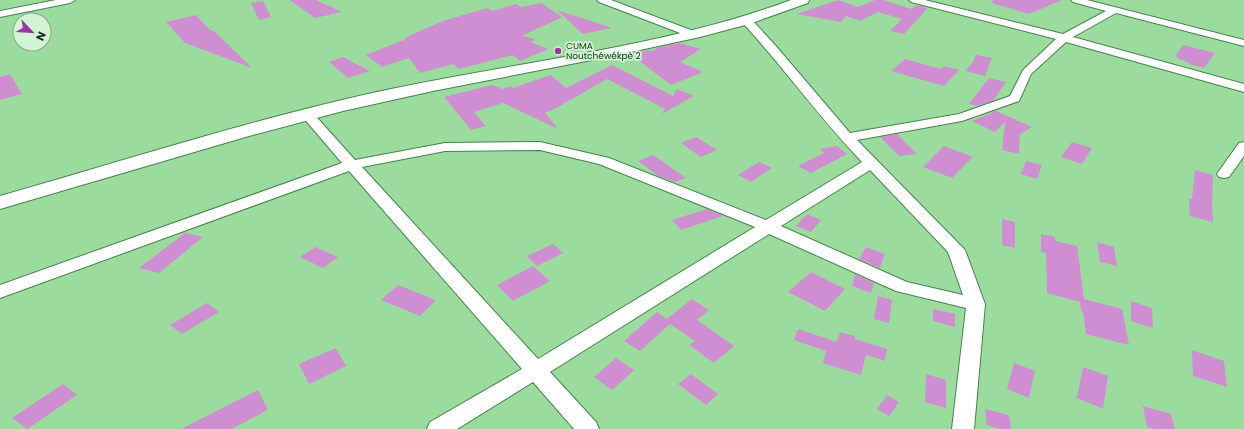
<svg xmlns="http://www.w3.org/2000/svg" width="1244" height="429" font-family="Poppins,sans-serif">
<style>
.building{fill:#cf8ed1}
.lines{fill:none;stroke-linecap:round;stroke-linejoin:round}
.street-casing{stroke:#45834b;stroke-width:2}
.secondary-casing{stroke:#45834b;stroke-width:2}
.street{fill:#fff;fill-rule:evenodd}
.secondary{fill:#fff;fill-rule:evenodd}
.poi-dot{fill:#9a389f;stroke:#d3f4d4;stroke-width:1.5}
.labels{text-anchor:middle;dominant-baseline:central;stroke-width:3.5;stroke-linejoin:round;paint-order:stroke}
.far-poi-label{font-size:9px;fill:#142f17;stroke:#d3f4d4;text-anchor:start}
</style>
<rect width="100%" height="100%" fill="#9bdc9e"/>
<!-- building -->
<g class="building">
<path d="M290,0H316L342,12L315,18Z"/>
<path d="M838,0L858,7L875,0H883L912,9L916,5L928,8L904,34L890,31L902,19L878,12L860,21L846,16L841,22L797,14Z"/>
<path d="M993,0H1062L1029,14L992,3Z"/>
<path d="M263,1L271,17L259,20L251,3Z"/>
<path d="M541,3L562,17L522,36L535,39L531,42L548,49L520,61L513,55L459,69L453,64L420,73L409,58L382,67L366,55L406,39L404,38L443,21L487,8L493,11L516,4L521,7Z"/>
<path d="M557,10L612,28L583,34Z"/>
<path d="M196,15L210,30L214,31L252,68L185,43L166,22Z"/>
<path d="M680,43L701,49L680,62L703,72L671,85L630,54L649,50L652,51L659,47Z"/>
<path d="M1183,45L1215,53L1204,68L1189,64L1190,63L1178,59L1179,58L1175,56Z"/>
<path d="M976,55L992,58L985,76L965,71L973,62Z"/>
<path d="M343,57L370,71L348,78L329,62Z"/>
<path d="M905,59L941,69L944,66L959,70L944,86L891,71Z"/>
<path d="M612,65L673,96L677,89L694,96L662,114L665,109L607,79L558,107L545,113L558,129L503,103L474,112L486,126L471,130L444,97L492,85L502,89L511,86L513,88L551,75L566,88Z"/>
<path d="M10,74L22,94L0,100V77Z"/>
<path d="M989,78L1006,82L993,101L977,106L969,104Z"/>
<path d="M996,111L1032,127L1020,134L1019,154L1002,150L1005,122L995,132L972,121Z"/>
<path d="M897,134L917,154L899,156L880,137Z"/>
<path d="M696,137L717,150L701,157L681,143Z"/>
<path d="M1072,142L1092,148L1082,164L1061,157Z"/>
<path d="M837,146L847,154L811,173L798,166L824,153L820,149Z"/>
<path d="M944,146L973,157L952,178L923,167Z"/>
<path d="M653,155L686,178L675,182L658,176L638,161Z"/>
<path d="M1026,161L1042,165L1037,179L1021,174Z"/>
<path d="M759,162L772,168L751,182L738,175Z"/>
<path d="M1195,170L1213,175L1212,204L1213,222L1190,216L1189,198L1192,199Z"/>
<path d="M707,209L723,216L681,230L672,220Z"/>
<path d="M807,214L821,220L811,232L796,226Z"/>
<path d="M1002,219L1015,222V248L1002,245Z"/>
<path d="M185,233L203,237L159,273L139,268Z"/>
<path d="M1041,234L1055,237V241L1077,246L1084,299L1122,309L1129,345L1086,334L1083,312L1081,311L1080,302L1047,293L1046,253L1041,252Z"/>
<path d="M1097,242L1114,247L1117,266L1100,262Z"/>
<path d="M553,244L563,253L537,266L527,256Z"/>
<path d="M315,247L338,257L323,268L300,257Z"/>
<path d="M866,247L885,254L880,268L859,259Z"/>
<path d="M533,266L550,281L513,301L497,285Z"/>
<path d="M811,272L845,289L825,311L788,292Z"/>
<path d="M855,274L874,283L871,293L852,286Z"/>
<path d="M398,285L436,300L420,316L381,300Z"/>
<path d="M878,296L892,300L889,323L874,319Z"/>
<path d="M692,299L709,310L697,320L734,346L714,363L689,345L695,341L670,324L640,351L624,341L657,312L667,319Z"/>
<path d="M1131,301L1152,308L1153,328L1131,321Z"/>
<path d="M207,303L219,312L182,334L170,325Z"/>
<path d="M933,309L955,314V327L933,321Z"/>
<path d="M798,329L837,342L840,332L855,336V339L887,349L885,361L866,355L861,375L823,363L826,351L794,340Z"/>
<path d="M336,348L346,366L309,384L299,364Z"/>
<path d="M1192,350L1224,361L1227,387L1193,376Z"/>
<path d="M616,358L634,370L612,390L594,377Z"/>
<path d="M1014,363L1035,371L1029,398L1007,389Z"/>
<path d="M1083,367L1108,376L1103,409L1077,398Z"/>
<path d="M691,374L718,394L706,405L678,384Z"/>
<path d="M926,374L946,380V408L925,402Z"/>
<path d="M63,384L77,395L27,429L12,418Z"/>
<path d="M258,390L268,410L231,429H181Z"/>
<path d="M887,395L899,402L889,416L877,409Z"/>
<path d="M1143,406L1171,414L1175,429H1154L1147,427Z"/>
<path d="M985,409L1009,415L1011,429H1000L987,425Z"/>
</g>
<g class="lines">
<!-- street casing -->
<g class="street-casing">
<g id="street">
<path d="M56,0H75L70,3L0,17V11Z"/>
<path d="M597,0H611L696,32L697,34L692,37L688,36L599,2Z"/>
<path d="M909,0H925L1063,34L1106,11L1073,2L1071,0H1087L1244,40V46L1116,13L1073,37L1244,84V92L1066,42L1031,74L1019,101L962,121L857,140L965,250L985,304L974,429H952L966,308L896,291L769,234L550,372L596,422L599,429H574L533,382L457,429H427L430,422L522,369L349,171L0,298V285L342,163L301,115L302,112H312L355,160L445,143L540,142L609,158L766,220L862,162C820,118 784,68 742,22L741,20L742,18H750L775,45L850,133L959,114L1010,96L1023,70L1056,39L911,2ZM540,150L599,164L755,227L538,359L362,167L445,151ZM870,170L948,252L963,295L907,282L781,226Z"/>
<path d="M1244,142V156L1229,177L1224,178L1219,177L1217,174L1219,171L1239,143Z"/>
</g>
</g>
<!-- secondary casing -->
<g class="secondary-casing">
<path id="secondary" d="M791,0H809L808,3L749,24L700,37L612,56L433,91L343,111L249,136L0,209V196C130,159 259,117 391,89C524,61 664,47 791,0Z"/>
</g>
<!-- street -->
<use href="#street" class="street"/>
<!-- secondary -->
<use href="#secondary" class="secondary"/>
</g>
<!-- markers -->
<circle class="poi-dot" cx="558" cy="51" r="4"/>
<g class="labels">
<!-- far-poi labels -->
<g class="far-poi-label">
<text x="566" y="46">CUMA<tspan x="566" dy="10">Noutchéwékpè 2</tspan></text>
</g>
</g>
<!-- north arrow -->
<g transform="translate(32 32) rotate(115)"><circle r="19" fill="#d3f4d4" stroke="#87a588"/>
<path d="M0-3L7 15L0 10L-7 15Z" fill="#9a389f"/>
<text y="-6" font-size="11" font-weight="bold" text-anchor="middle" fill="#142f17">N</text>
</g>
</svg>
